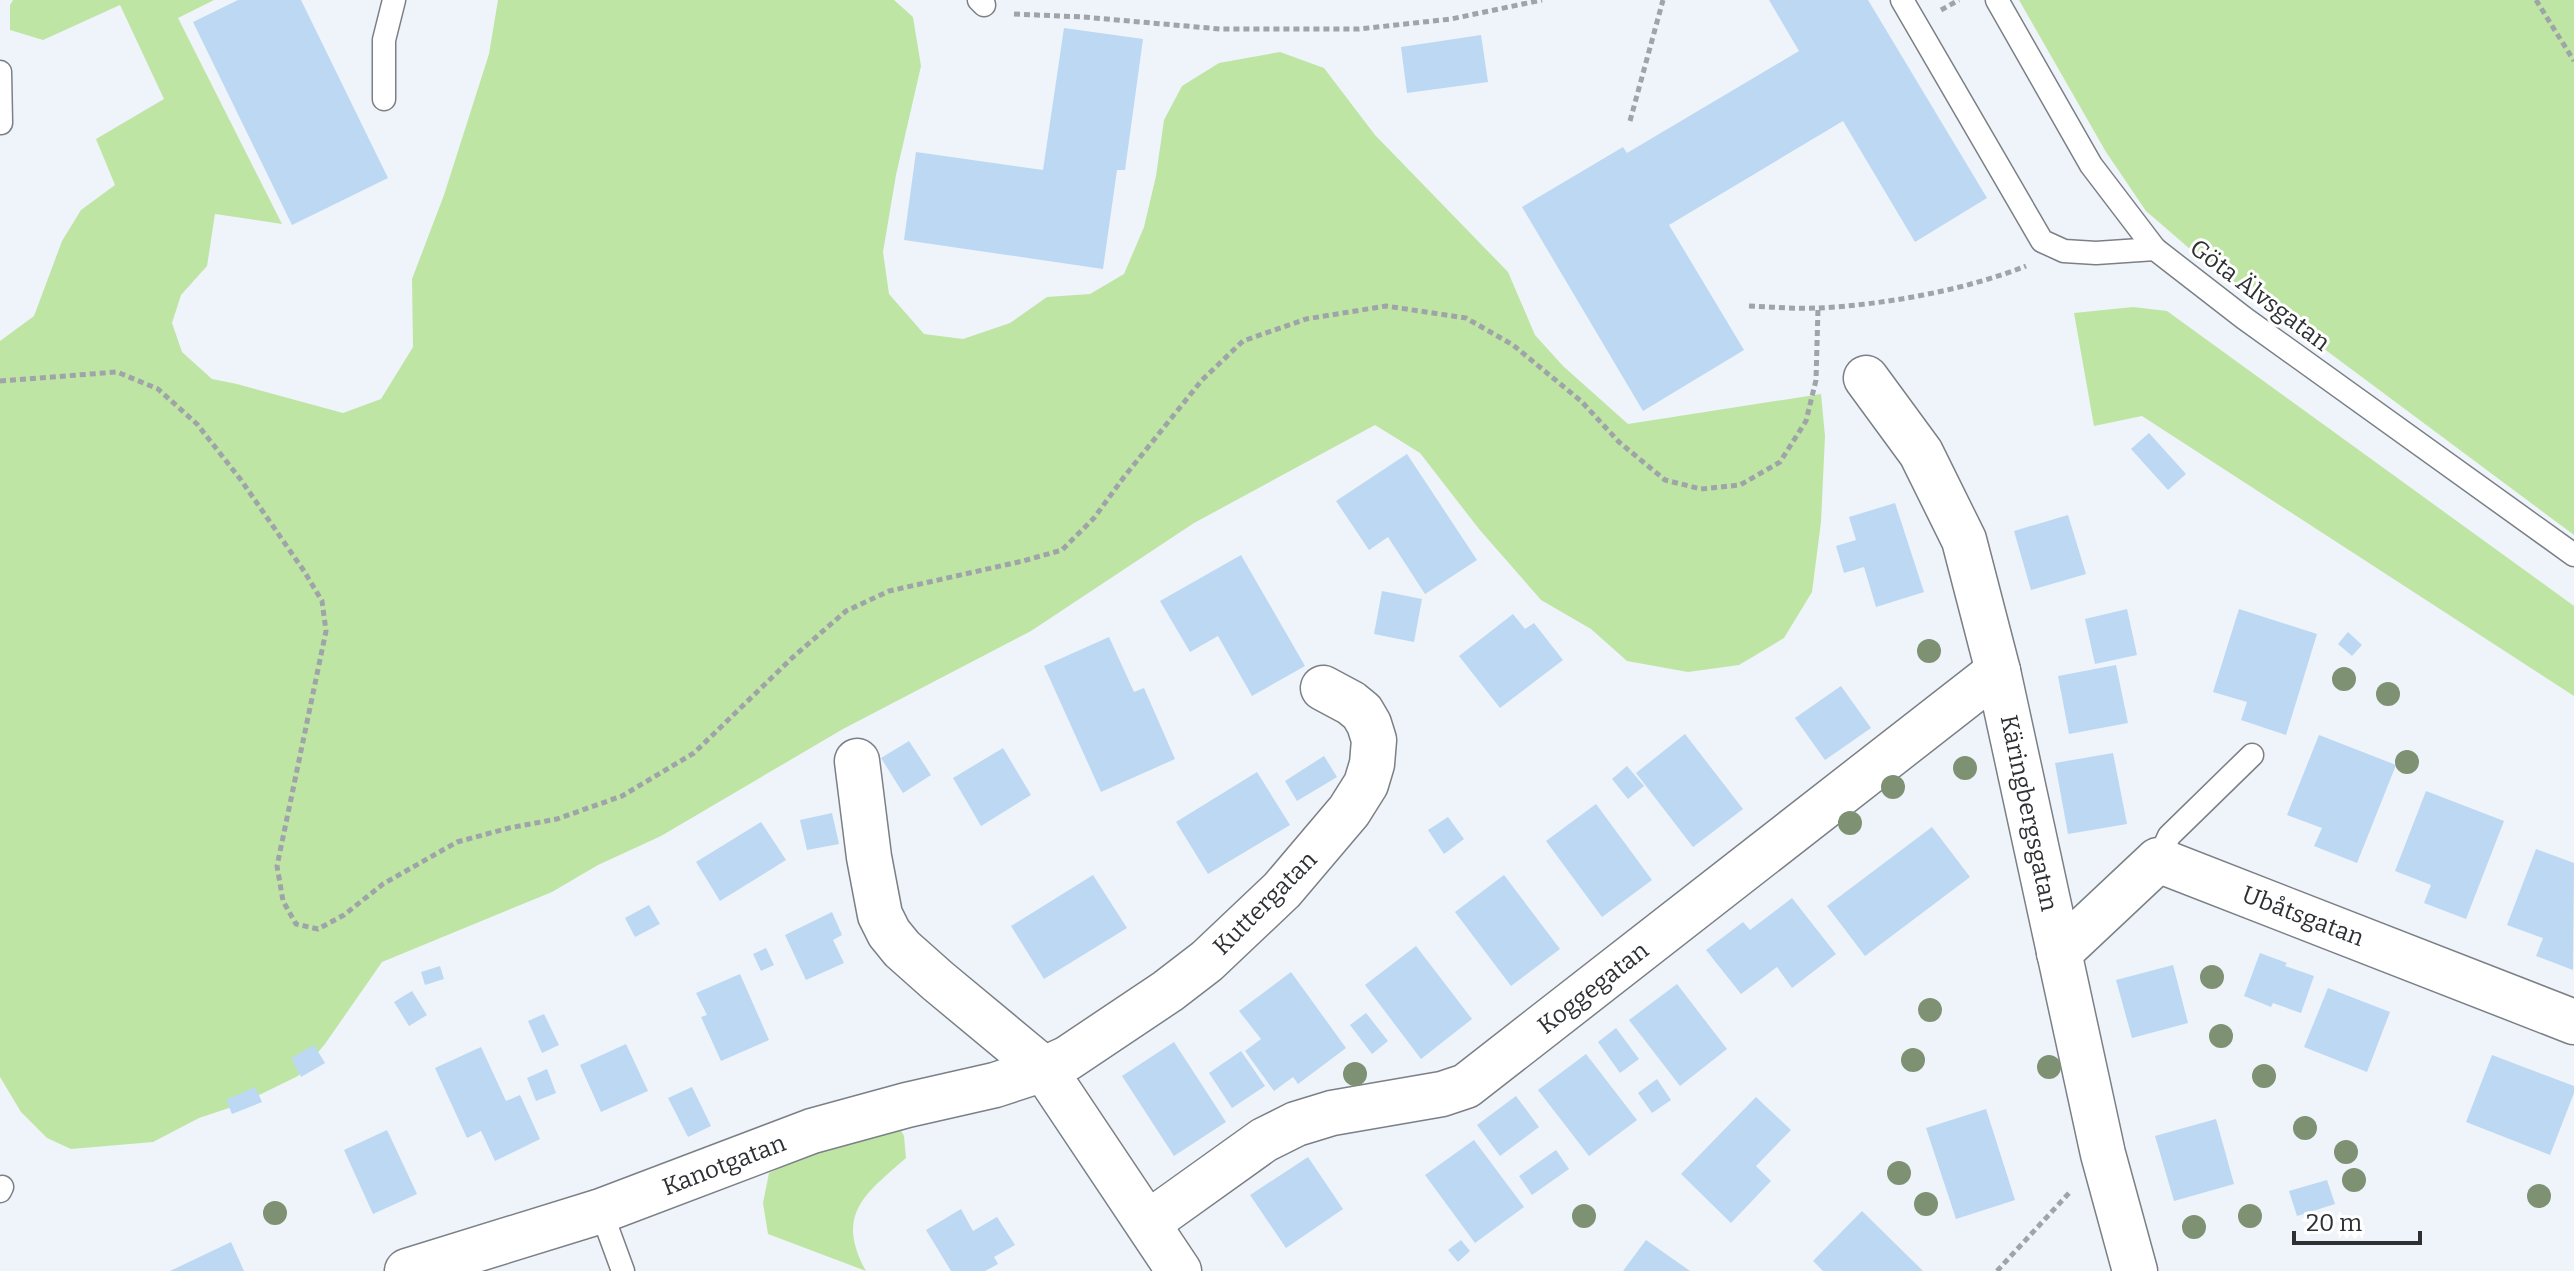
<svg xmlns="http://www.w3.org/2000/svg" width="2574" height="1271" font-family="Bitter,serif">
<style>
.green{fill:#bfe5a4}
.building{fill:#bcd8f3}
.lines{fill:none;stroke-linecap:round;stroke-linejoin:round}
.service-casing{stroke:#7b8086;stroke-width:25}
.minor-casing{stroke:#7b8086;stroke-width:47}
.path{stroke:#9fa4a8;stroke-width:5;stroke-dasharray:6 4;stroke-linecap:butt}
.service{stroke:#fff;stroke-width:22}
.minor{stroke:#fff;stroke-width:44}
.tree{fill:#7e9172}
.labels{text-anchor:middle;dominant-baseline:central;stroke-width:6;stroke-linejoin:round;paint-order:stroke}
.street-label{font-size:24px;fill:#2e3033;stroke:#fff}
</style>
<rect width="100%" height="100%" fill="#eef4fa"/>
<!-- green -->
<g class="green">
<path d="M13,0H214L178,18L282,224L215,214L207,266L181,295L172,323L182,352L212,379L237,384L343,413L381,399L413,347L412,279L444,195L489,54L498,0H894L913,17L921,66L896,175L883,252L889,294L924,334L963,339L1010,323L1047,297L1090,294L1124,274L1144,227L1156,176L1164,120L1182,86L1219,63L1280,52L1324,68L1375,135L1508,272L1535,335L1563,366L1628,424L1821,394L1825,436L1821,522L1812,592L1784,638L1739,665L1688,672L1627,661L1591,629L1541,600L1479,529L1420,453L1375,425L1194,523L1031,631L843,729L661,836L598,865L552,892L382,962L325,1044L298,1076L241,1104L199,1118L153,1142L71,1149L47,1138L21,1112L0,1077V341L34,316L62,241L81,210L115,185L96,139L164,99L120,5L43,40L10,30V5Z"/>
<path d="M2019,0H2574V535L2190,249L2146,211L2106,152Z"/>
<path d="M2133,307L2167,311L2574,606V696L2142,416L2094,426L2074,313Z"/>
<path d="M898,1125L904,1136L906,1158C865,1194 835,1214 866,1271L768,1234L763,1203L769,1173L827,1145Z"/>
</g>
<!-- building -->
<g class="building">
<path d="M238,0H301L388,178L292,225L193,22Z"/>
<path d="M1769,0H1868L1987,198L1915,242L1843,121L1669,225L1744,350L1643,411L1522,207L1623,147L1627,153L1799,51Z"/>
<path d="M1064,28L1143,39L1125,170H1117L1103,269L904,240L916,152L1043,170Z"/>
<path d="M1481,35L1488,82L1407,93L1401,47Z"/>
<path d="M2149,433L2186,474L2168,490L2131,449Z"/>
<path d="M1407,454L1477,560L1425,594L1388,537L1369,550L1336,501Z"/>
<path d="M1895,503L1924,592L1876,607L1864,567L1844,573L1836,546L1856,540L1849,517Z"/>
<path d="M2068,515L2086,574L2031,590L2014,531Z"/>
<path d="M1241,555L1305,666L1252,696L1218,636L1190,652L1160,601Z"/>
<path d="M1382,591L1422,599L1414,642L1374,634Z"/>
<path d="M2127,609L2137,655L2095,664L2085,619Z"/>
<path d="M2239,609L2317,634L2286,735L2241,720L2247,702L2213,692Z"/>
<path d="M1513,614L1525,629L1534,623L1563,660L1500,708L1459,656Z"/>
<path d="M2348,632L2362,645L2352,656L2338,644Z"/>
<path d="M1109,637L1134,692L1144,688L1175,759L1101,792L1044,666Z"/>
<path d="M2116,665L2128,723L2069,734L2058,676Z"/>
<path d="M1841,686L1871,728L1825,760L1795,718Z"/>
<path d="M1685,734L1743,809L1693,847L1636,773Z"/>
<path d="M2319,735L2396,765L2357,863L2314,846L2322,828L2287,815Z"/>
<path d="M909,741L931,775L903,793L881,758Z"/>
<path d="M1003,748L1031,795L981,826L953,778Z"/>
<path d="M2113,753L2127,824L2068,834L2055,763Z"/>
<path d="M1324,756L1337,777L1297,801L1285,781Z"/>
<path d="M1627,766L1644,786L1628,799L1612,779Z"/>
<path d="M1257,772L1290,825L1208,874L1176,822Z"/>
<path d="M2426,791L2504,821L2466,919L2424,903L2431,885L2395,871Z"/>
<path d="M1596,804L1652,880L1602,917L1546,841Z"/>
<path d="M832,813L839,844L807,850L800,820Z"/>
<path d="M1448,817L1464,839L1444,854L1428,830Z"/>
<path d="M761,822L786,860L720,901L696,862Z"/>
<path d="M1932,827L1970,877L1865,956L1827,906Z"/>
<path d="M2536,849L2574,863L2573,970L2536,956L2543,938L2507,925Z"/>
<path d="M1093,875L1127,928L1044,979L1011,926Z"/>
<path d="M1504,875L1560,949L1511,986L1455,912Z"/>
<path d="M1792,898L1836,954L1792,988L1777,967L1741,994L1706,950L1743,922L1750,930Z"/>
<path d="M649,905L660,924L635,937L625,918Z"/>
<path d="M832,912L842,935L833,940L844,963L806,980L785,935Z"/>
<path d="M1416,946L1472,1019L1421,1059L1365,985Z"/>
<path d="M766,948L774,965L761,971L753,954Z"/>
<path d="M2260,953L2287,963L2285,966L2314,976L2301,1013L2273,1003L2271,1007L2244,996Z"/>
<path d="M2173,965L2188,1023L2132,1038L2116,980Z"/>
<path d="M440,966L444,979L425,985L421,972Z"/>
<path d="M1291,972L1346,1048L1298,1084L1293,1077L1274,1091L1245,1051L1261,1039L1239,1011Z"/>
<path d="M740,974L769,1040L721,1061L701,1017L707,1015L696,993Z"/>
<path d="M1677,984L1727,1049L1680,1086L1629,1020Z"/>
<path d="M2328,988L2390,1012L2367,1072L2304,1047Z"/>
<path d="M412,991L427,1015L409,1026L394,1002Z"/>
<path d="M1366,1013L1388,1041L1372,1054L1350,1025Z"/>
<path d="M544,1014L559,1045L542,1053L528,1021Z"/>
<path d="M1616,1028L1639,1059L1620,1073L1598,1042Z"/>
<path d="M1174,1042L1226,1122L1174,1156L1122,1076Z"/>
<path d="M626,1044L648,1091L601,1112L580,1065Z"/>
<path d="M314,1045L325,1063L301,1077L291,1058Z"/>
<path d="M481,1047L506,1101L520,1095L540,1139L495,1161L481,1131L467,1138L435,1068Z"/>
<path d="M1241,1051L1265,1086L1232,1108L1209,1073Z"/>
<path d="M1586,1054L1637,1120L1589,1156L1538,1090Z"/>
<path d="M2492,1055L2574,1086V1093L2550,1155L2466,1122Z"/>
<path d="M547,1069L556,1093L536,1101L527,1078Z"/>
<path d="M1657,1079L1671,1100L1652,1113L1638,1093Z"/>
<path d="M255,1087L262,1102L232,1114L226,1100Z"/>
<path d="M692,1087L711,1126L688,1137L668,1098Z"/>
<path d="M1516,1096L1539,1127L1500,1156L1477,1125Z"/>
<path d="M1756,1097L1791,1130L1756,1166L1771,1181L1731,1223L1681,1174Z"/>
<path d="M1986,1109L2015,1200L1956,1219L1926,1128Z"/>
<path d="M2216,1119L2234,1184L2174,1201L2155,1136Z"/>
<path d="M387,1130L417,1194L373,1214L344,1150Z"/>
<path d="M1474,1140L1524,1207L1475,1243L1425,1175Z"/>
<path d="M1556,1150L1569,1169L1532,1195L1519,1176Z"/>
<path d="M1308,1157L1343,1209L1286,1248L1250,1195Z"/>
<path d="M2327,1180L2335,1204L2297,1216L2289,1191Z"/>
<path d="M961,1209L973,1231L997,1217L1015,1245L994,1257L998,1264L985,1271H951L926,1230Z"/>
<path d="M1862,1211L1923,1271H1823L1813,1261Z"/>
<path d="M1461,1240L1470,1251L1458,1262L1448,1250Z"/>
<path d="M1646,1240L1690,1271H1623Z"/>
<path d="M231,1242L244,1271H170Z"/>
</g>
<g class="lines">
<!-- service casing -->
<g class="service-casing">
<g id="service">
<path d="M979,0L984,5"/>
<path d="M1902,0L2042,241L2064,251L2096,253L2155,249"/>
<path d="M1997,0L2091,165L2155,249L2244,318L2574,555"/>
<path d="M0,72L1,123"/>
<path d="M384,99V40L394,0"/>
<path d="M2158,860L2169,836L2252,755"/>
<path d="M0,1191L2,1187"/>
<path d="M601,1211L623,1271"/>
</g>
</g>
<!-- minor casing -->
<g class="minor-casing">
<g id="minor">
<path d="M1866,378L1921,453L1964,540L1998,671L2103,1154L2135,1271"/>
<path d="M857,761L869,857L880,915L889,933L902,949L938,981L1044,1069L1179,1271"/>
<path d="M2059,953L2158,860L2574,1022"/>
<path d="M1148,1223L1264,1140L1296,1124L1332,1113L1442,1094L1466,1086L1998,671"/>
<path d="M407,1271L601,1211L812,1131L907,1105L995,1085L1044,1069L1068,1058L1168,991L1207,961L1282,890L1349,811L1366,784L1372,764L1374,740L1369,724L1362,712L1351,703L1323,688"/>
</g>
</g>
<!-- path -->
<g class="path">
<path d="M2536,0L2574,61"/>
<path d="M1941,10L1959,0"/>
<path d="M1014,14L1083,17L1220,29H1359L1451,19L1542,0"/>
<path d="M1630,121L1663,0"/>
<path d="M1749,306C1772,307 1796,309 1818,308C1883,305 1966,290 2026,266"/>
<path d="M0,381L117,372L158,389L197,424L241,480L304,571L322,601L326,631L277,866L283,901L296,924L318,929L344,915L383,884L457,842L509,828L557,819L622,796L694,753L792,658L846,611L889,591L1023,561L1062,550L1094,518L1124,477L1202,380L1243,341L1306,319L1386,306L1466,318L1513,345L1581,401L1619,442L1665,480L1701,489L1740,485L1780,462L1806,421L1816,380L1818,308"/>
<path d="M1997,1271L2070,1192"/>
</g>
<!-- service -->
<use href="#service" class="service"/>
<!-- minor -->
<use href="#minor" class="minor"/>
</g>
<!-- trees -->
<g class="tree">
<circle cx="1929" cy="651" r="12"/>
<circle cx="2344" cy="679" r="12"/>
<circle cx="2388" cy="694" r="12"/>
<circle cx="2407" cy="762" r="12"/>
<circle cx="1965" cy="768" r="12"/>
<circle cx="1893" cy="787" r="12"/>
<circle cx="1850" cy="823" r="12"/>
<circle cx="2212" cy="977" r="12"/>
<circle cx="1930" cy="1010" r="12"/>
<circle cx="2221" cy="1036" r="12"/>
<circle cx="1913" cy="1060" r="12"/>
<circle cx="2049" cy="1067" r="12"/>
<circle cx="1355" cy="1074" r="12"/>
<circle cx="2264" cy="1076" r="12"/>
<circle cx="2305" cy="1128" r="12"/>
<circle cx="2346" cy="1152" r="12"/>
<circle cx="1899" cy="1173" r="12"/>
<circle cx="2354" cy="1180" r="12"/>
<circle cx="2539" cy="1196" r="12"/>
<circle cx="1926" cy="1204" r="12"/>
<circle cx="275" cy="1213" r="12"/>
<circle cx="1584" cy="1216" r="12"/>
<circle cx="2250" cy="1216" r="12"/>
<circle cx="2194" cy="1227" r="12"/>
</g>
<g class="labels">
<!-- street labels -->
<g class="street-label">
<text transform="translate(2260 295) rotate(37)">Göta Älvsgatan</text>
<text transform="translate(2029 813) rotate(78)">Käringbergsgatan</text>
<text transform="translate(1265 903) rotate(-45)">Kuttergatan</text>
<text transform="translate(2303 916) rotate(21)">Ubåtsgatan</text>
<text transform="translate(1593 988) rotate(-38)">Koggegatan</text>
<text transform="translate(724 1165) rotate(-21)">Kanotgatan</text>
</g>
</g>
<!-- scale -->
<path d="M2294 1231v12h126v-12" fill="none" stroke="#2e3033" stroke-width="4"/>
<text x="2306" y="1231" font-size="24" fill="#2e3033" stroke="#ffffff" stroke-width="6" paint-order="stroke">20 m</text>
</svg>
